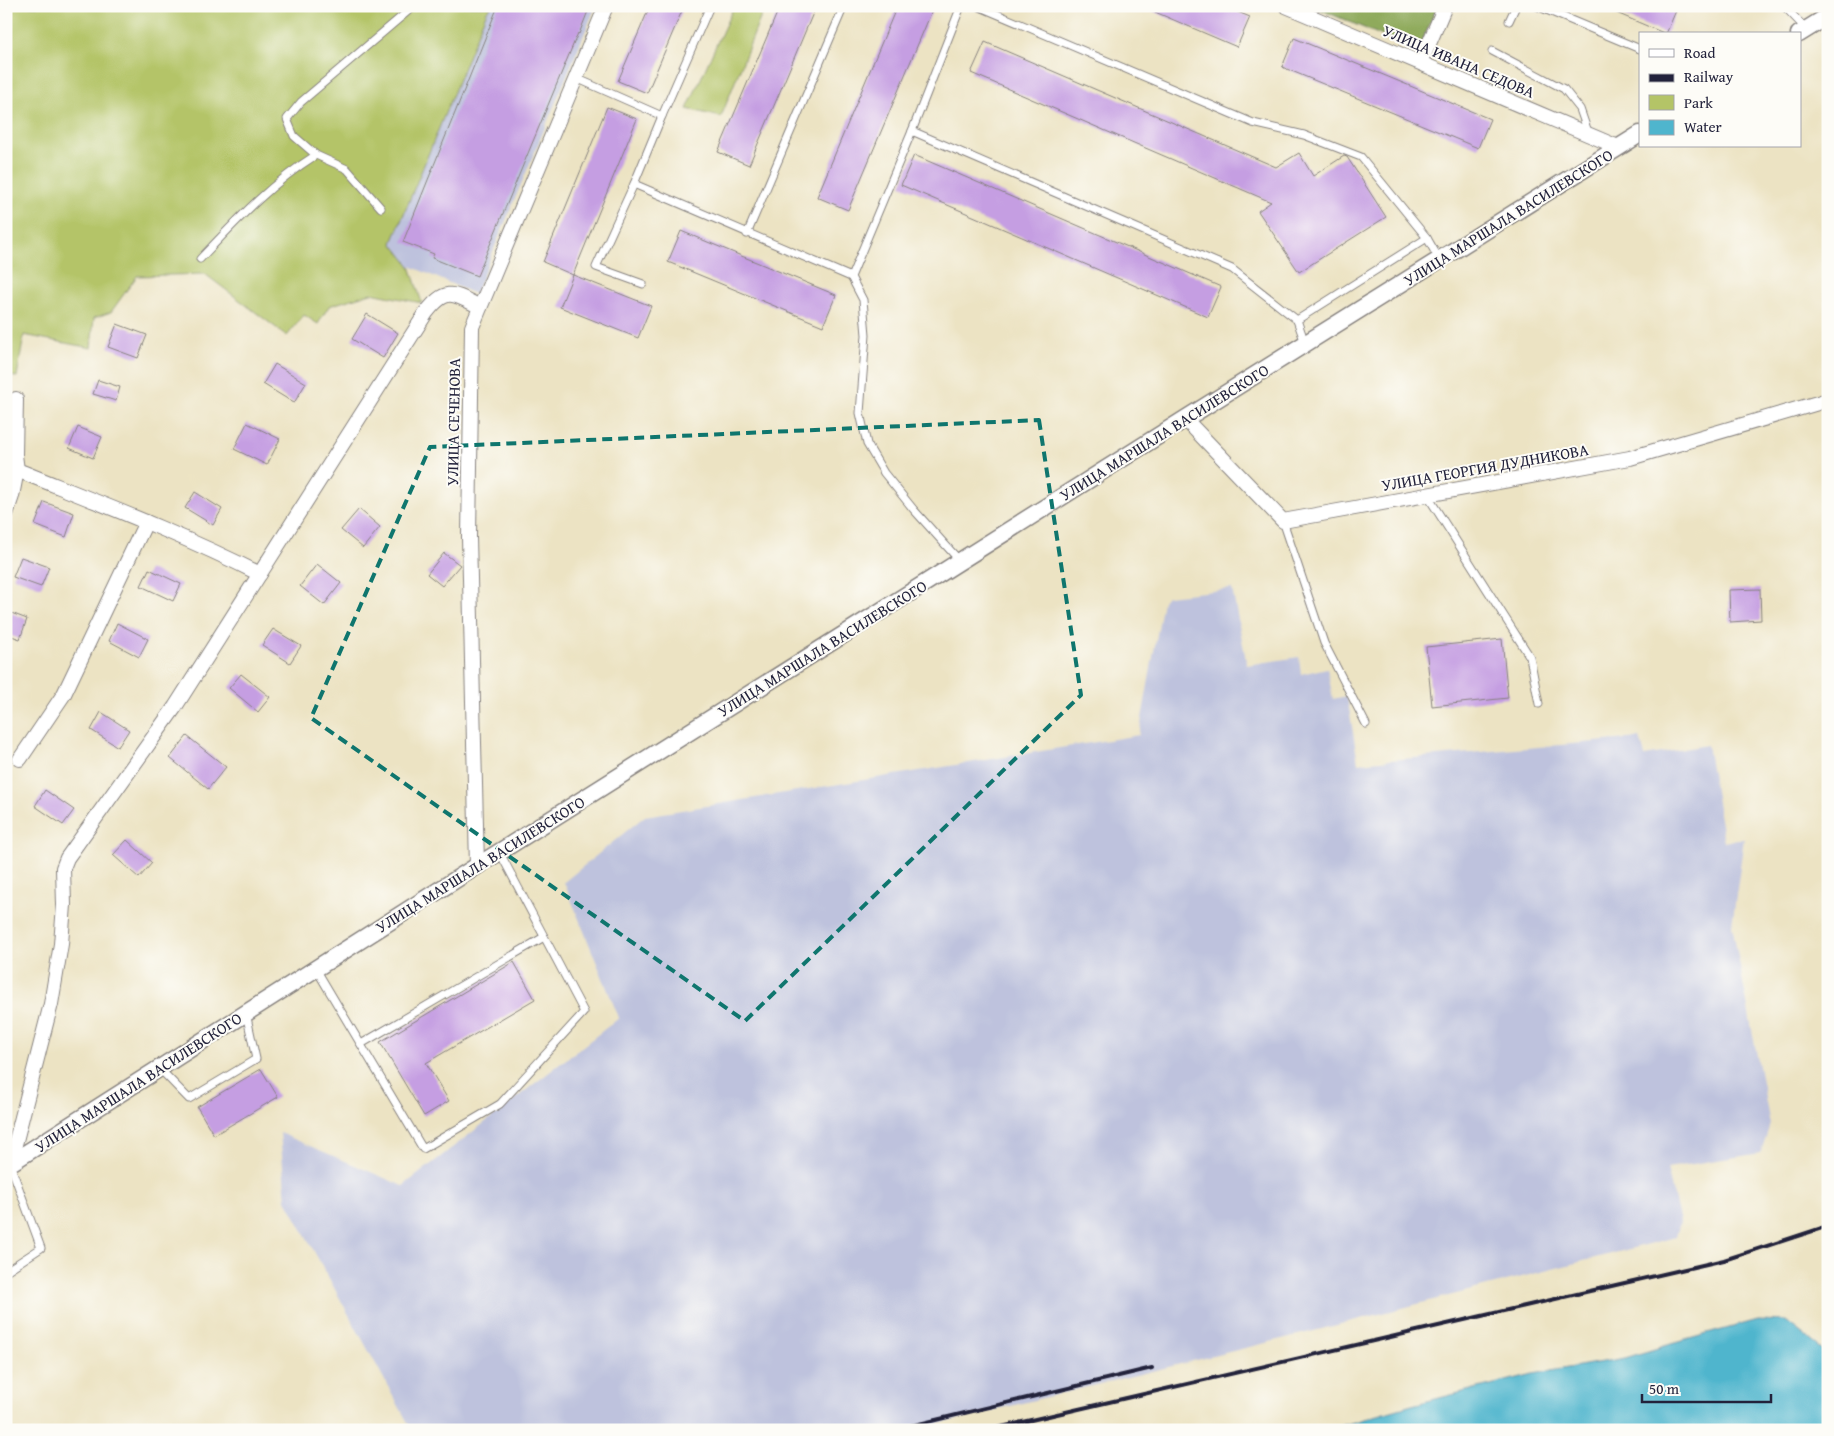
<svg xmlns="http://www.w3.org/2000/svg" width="1834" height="1436" font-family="'Gentium Book Plus',serif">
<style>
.industrial{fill:#bec2dd}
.green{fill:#b4c467;stroke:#6b7351}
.forest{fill:#8faa5c;stroke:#58664c}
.water{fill:#4fb5cd;stroke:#386c84}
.building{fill:#c59ee2}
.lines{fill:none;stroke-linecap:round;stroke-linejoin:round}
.service-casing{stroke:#87827f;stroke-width:9}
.minor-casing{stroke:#87827f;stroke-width:16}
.tertiary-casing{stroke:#87827f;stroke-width:19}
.service{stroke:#fff;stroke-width:7}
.minor{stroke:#fff;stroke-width:14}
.tertiary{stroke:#fff;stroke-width:16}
.rail{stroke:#22223b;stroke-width:4}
.marked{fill:none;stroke:#0f766e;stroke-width:4;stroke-dasharray:10 6;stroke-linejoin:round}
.labels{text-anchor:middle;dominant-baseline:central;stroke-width:4;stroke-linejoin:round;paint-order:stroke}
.street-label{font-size:16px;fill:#22223b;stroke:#fdfcf7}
</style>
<rect width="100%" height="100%" fill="#fdfcf7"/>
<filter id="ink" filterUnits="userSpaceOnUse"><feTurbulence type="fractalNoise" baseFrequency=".02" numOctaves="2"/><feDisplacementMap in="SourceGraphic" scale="10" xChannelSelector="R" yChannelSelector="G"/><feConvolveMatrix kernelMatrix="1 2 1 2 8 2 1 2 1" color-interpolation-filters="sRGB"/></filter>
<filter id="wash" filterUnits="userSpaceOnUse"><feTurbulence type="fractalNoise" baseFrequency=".0096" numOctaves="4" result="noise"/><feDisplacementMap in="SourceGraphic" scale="20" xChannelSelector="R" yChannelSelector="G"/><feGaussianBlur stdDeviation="1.12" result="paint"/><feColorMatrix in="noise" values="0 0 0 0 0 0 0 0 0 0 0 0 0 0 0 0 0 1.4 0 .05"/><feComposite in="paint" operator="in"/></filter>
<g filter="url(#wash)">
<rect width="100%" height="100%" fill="#ece3c3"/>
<!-- industrial -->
<g class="industrial">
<path d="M492,6H596L475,294L410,266L392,243L487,11Z"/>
<path d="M1232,589L1247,665L1299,657L1301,674L1327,668L1333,699L1347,696L1358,763L1640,738L1645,756L1707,745L1724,842L1744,838L1732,925L1770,1124L1761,1153L1667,1168L1680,1222L1676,1237L1306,1333L913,1430H796L789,1419L745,1430H412L286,1200L280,1133L403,1186L619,1018L564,882L645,816L1139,735L1163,601L1167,596Z"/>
</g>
<!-- green -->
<g class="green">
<path d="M6,6H492L487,11L392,243L410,266L422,303L371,293L329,306L318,324L304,315L287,336L205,274L137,276L111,312L94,318L91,348L24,335L17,377L6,376Z"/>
<path d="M734,6H765L721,117L687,109Z"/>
</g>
<!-- forest -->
<path class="forest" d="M1312,6H1438L1418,51Z"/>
<!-- water -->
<path class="water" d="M1758,1320L1786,1321L1828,1354V1430H1327L1412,1405L1533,1374L1625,1358L1671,1344Z"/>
<g id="blocks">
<!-- building -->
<g class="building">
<path d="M498,6H590L579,34L578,33L477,276L432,258L434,254L403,242Z"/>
<path d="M650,6H684L647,93L618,81Z"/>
<path d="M780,6H816L749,165L718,152Z"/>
<path d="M897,6H934L848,210L817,197Z"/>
<path d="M1141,6H1223L1250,17L1237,47Z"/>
<path d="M1600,6H1678L1666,34Z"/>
<path d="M1294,38L1490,119L1478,148L1282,67Z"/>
<path d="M985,42L1276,167L1299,153L1313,176L1344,156L1347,157L1386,217L1299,272L1258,211L1271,202L971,73Z"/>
<path d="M607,107L637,119L573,275L543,262Z"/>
<path d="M914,155L1221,287L1208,317L901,185Z"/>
<path d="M681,231L836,295L823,326L668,262Z"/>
<path d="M573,275L651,306L638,338L560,307Z"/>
<path d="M367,314L398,333L383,358L352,339Z"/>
<path d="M117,324L147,335L138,358L108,347Z"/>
<path d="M275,364L306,383L294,403L263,384Z"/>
<path d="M98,380L120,387L116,401L93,394Z"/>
<path d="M247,423L280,439L267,465L234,449Z"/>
<path d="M78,427L102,437L93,458L69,448Z"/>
<path d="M195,492L222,509L213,525L185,508Z"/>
<path d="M44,502L74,513L66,537L35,525Z"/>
<path d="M359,509L380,527L363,548L341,530Z"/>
<path d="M444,553L460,565L442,586L427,574Z"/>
<path d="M21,557L49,567L41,587L13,577Z"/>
<path d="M317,564L341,583L324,605L300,586Z"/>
<path d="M149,569L181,584L173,601L141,586Z"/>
<path d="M1760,589L1761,620L1730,622L1729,590Z"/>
<path d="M6,611L27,619L20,639L6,634Z"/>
<path d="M117,623L148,639L139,657L109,641Z"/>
<path d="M273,629L301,646L290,663L262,645Z"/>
<path d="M1502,639L1508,698L1432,706L1426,647Z"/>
<path d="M241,674L270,697L258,712L229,688Z"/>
<path d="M101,712L129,730L118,747L91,730Z"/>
<path d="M187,736L226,767L208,789L170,758Z"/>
<path d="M45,790L74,810L63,825L35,806Z"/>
<path d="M127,840L152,863L139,878L113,855Z"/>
<path d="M514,962L535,999L426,1063L449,1101L424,1116L380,1042Z"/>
<path d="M261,1069L278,1097L214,1135L197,1107Z"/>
</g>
</g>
</g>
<g filter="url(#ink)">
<use href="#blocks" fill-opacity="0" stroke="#87827f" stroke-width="1"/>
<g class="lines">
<!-- service casing -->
<g class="service-casing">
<g id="service">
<path d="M978,6L1253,123L1304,135L1361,157L1427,238"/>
<path d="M1537,6L1640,49"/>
<path d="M1784,6L1806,29"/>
<path d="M1509,21L1516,6"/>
<path d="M1492,51L1564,89L1580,109L1589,135"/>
<path d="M576,78L662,116L634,184L851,277L912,131L1232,269L1297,320"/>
<path d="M662,116L710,6"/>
<path d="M912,131L961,6"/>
<path d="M634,184L596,267L643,284"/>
<path d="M381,208L347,169L316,155L294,136L287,119L301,102L414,6"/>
<path d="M747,234L844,6"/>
<path d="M200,259C237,220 270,184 316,155"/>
<path d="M851,277L863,300L866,335L860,413L867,444L884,473L914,510L959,560"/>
<path d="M1305,343L1297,320L1427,238L1439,259"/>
<path d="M1427,495L1530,657L1539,704"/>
<path d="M1283,521L1324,643L1366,724"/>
<path d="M316,969L423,1149L500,1104L584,1012L500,853"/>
<path d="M361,1044L544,937"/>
<path d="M159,1068L189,1099L256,1059L246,1013"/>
<path d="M6,1271L41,1248L10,1164"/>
</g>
</g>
<!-- minor casing -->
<g class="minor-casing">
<g id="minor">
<path d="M1286,6L1618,147"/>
<path d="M1425,53L1445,6"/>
<path d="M1185,419L1283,521L1630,458L1828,400"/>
<path d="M17,470C99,503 181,534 260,574"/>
<path d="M6,514L12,496L17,470L15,455L16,399"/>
<path d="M20,759L64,694L146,522"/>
<path d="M477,866L469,537L472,327L606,6"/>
<path d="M10,1164L51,1004L61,944L64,905L63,868L67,858L175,707L426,313C447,286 453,293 480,307"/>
</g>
</g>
<!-- tertiary casing -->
<g class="tertiary-casing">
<g id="tertiary">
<path d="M1799,34L1828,16"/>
<path d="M6,1166L477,866L1185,419L1640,134"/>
</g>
</g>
<!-- service -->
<use href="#service" class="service"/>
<!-- minor -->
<use href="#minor" class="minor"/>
<!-- tertiary -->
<use href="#tertiary" class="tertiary"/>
<!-- rail -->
<g class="rail">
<path d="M894,1430L1152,1368"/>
<path d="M988,1430L1724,1260L1828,1226"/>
</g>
</g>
</g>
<!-- marked area -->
<path class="marked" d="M1039,420L1081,695L745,1021L311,718L430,447Z"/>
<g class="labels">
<!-- street labels -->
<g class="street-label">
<text transform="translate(1459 61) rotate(23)">УЛИЦА ИВАНА СЕДОВА</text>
<text transform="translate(1508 217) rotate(-32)">УЛИЦА МАРШАЛА ВАСИЛЕВСКОГО</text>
<text transform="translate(453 422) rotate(-89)">УЛИЦА СЕЧЕНОВА</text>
<text transform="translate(1164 432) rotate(-32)">УЛИЦА МАРШАЛА ВАСИЛЕВСКОГО</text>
<text transform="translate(1485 467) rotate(-10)">УЛИЦА ГЕОРГИЯ ДУДНИКОВА</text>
<text transform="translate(822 648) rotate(-32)">УЛИЦА МАРШАЛА ВАСИЛЕВСКОГО</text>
<text transform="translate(480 864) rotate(-32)">УЛИЦА МАРШАЛА ВАСИЛЕВСКОГО</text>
<text transform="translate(138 1082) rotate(-33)">УЛИЦА МАРШАЛА ВАСИЛЕВСКОГО</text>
</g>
</g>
<!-- margin -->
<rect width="1834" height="1436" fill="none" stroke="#fdfcf7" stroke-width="25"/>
<!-- legend -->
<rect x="1639" y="32" width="162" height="115" fill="#fdfcf7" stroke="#a5a5ac"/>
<rect x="1649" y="49" width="25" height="8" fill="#ffffff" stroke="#a5a5ac"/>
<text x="1684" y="58" font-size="15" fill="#22223b">Road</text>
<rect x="1649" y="74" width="25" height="8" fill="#22223b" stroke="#a5a5ac"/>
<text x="1684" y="82" font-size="15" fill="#22223b">Railway</text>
<rect x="1649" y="95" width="25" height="15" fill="#b4c467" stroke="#a5a5ac"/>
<text x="1684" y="108" font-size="15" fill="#22223b">Park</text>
<rect x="1649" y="120" width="25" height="15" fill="#4fb5cd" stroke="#a5a5ac"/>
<text x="1684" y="132" font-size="15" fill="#22223b">Water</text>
<!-- scale -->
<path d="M1642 1394v8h129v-8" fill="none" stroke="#22223b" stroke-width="2.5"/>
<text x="1649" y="1394" font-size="15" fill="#22223b" stroke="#fdfcf7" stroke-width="4" paint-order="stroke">50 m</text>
</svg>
